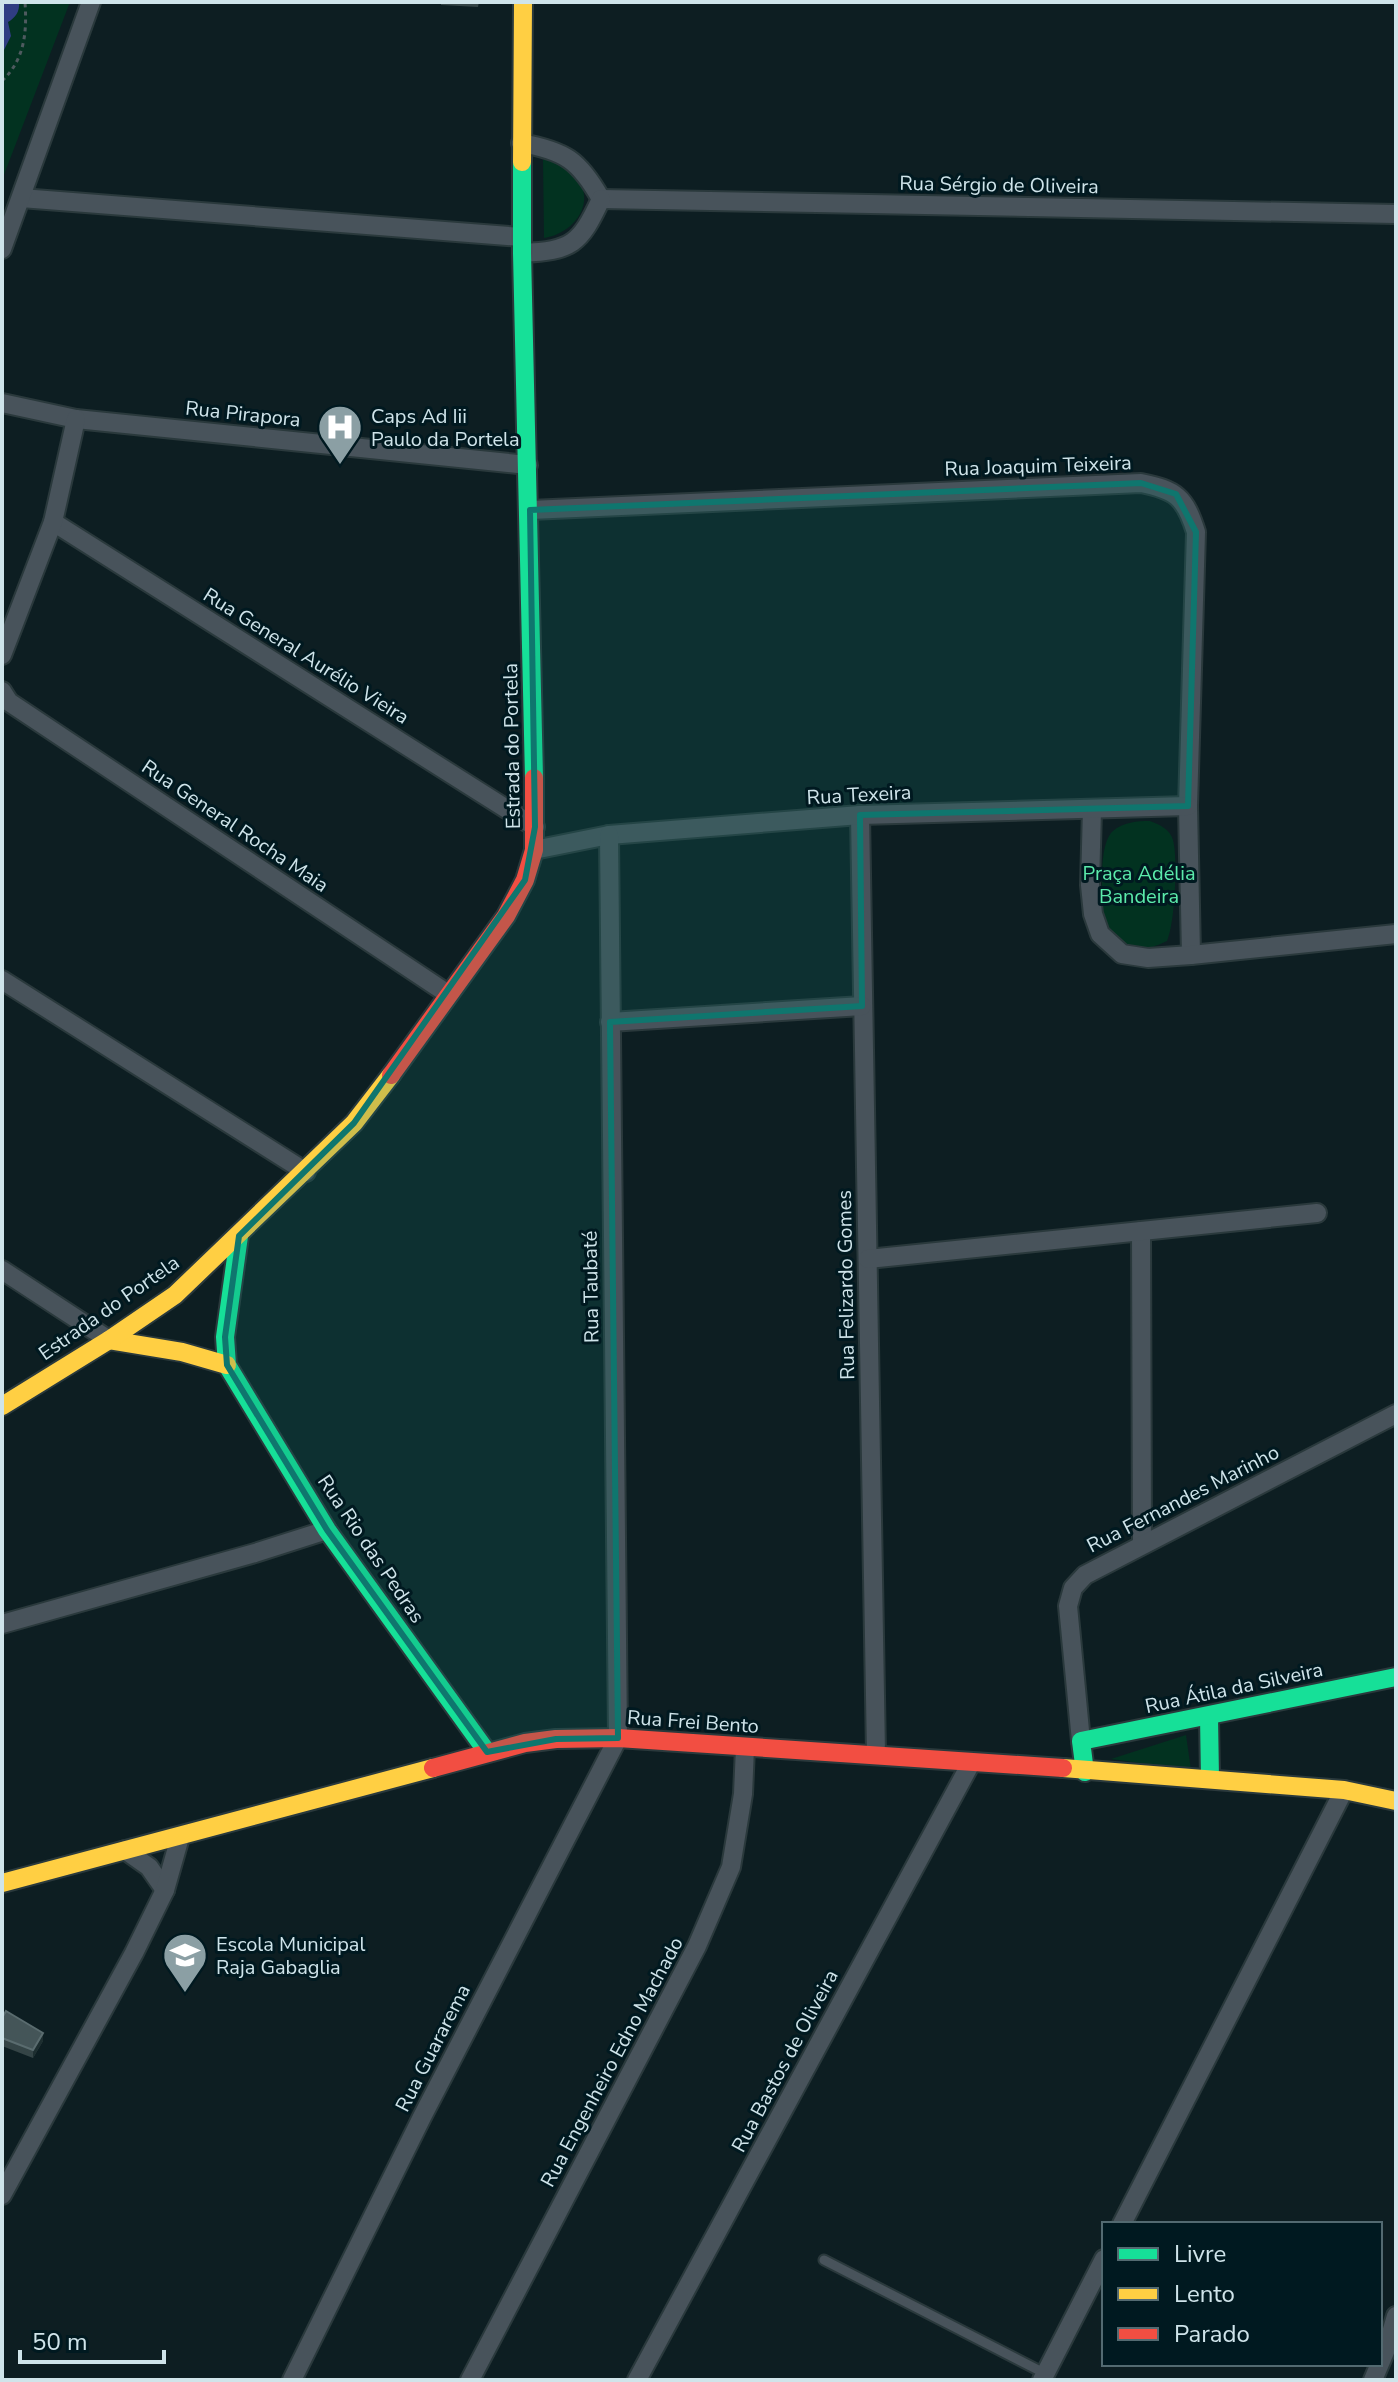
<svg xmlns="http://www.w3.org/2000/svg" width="1398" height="2382" font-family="'Nunito Sans',sans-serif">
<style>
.green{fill:#023220}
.water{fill:#303d82}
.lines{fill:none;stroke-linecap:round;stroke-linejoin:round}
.lane-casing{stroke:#2a393c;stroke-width:13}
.street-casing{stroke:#2a393c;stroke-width:22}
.fast-casing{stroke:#2a393c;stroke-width:22}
.slow-casing{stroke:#2a393c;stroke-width:22}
.jam-casing{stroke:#2a393c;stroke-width:22}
.path{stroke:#4e5a5f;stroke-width:3;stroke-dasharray:4 4;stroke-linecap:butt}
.lane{stroke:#48535b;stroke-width:9}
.street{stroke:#48535b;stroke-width:18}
.fast{stroke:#16e098;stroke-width:18}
.slow{stroke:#ffcf43;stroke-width:18}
.jam{stroke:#f24e42;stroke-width:18}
.wall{fill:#344446}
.shaded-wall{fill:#1d2e30}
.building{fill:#445558;stroke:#5a6c6f;stroke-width:2}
.marked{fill:#0f766e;fill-opacity:0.2;stroke:#0f766e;stroke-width:6;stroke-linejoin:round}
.labels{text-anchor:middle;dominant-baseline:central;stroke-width:6;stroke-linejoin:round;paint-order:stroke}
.street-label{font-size:20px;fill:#cfe4ea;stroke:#001920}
.poi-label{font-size:20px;fill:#cfe4ea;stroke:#001920;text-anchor:start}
.park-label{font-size:20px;fill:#5bebab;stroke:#001920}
</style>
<rect width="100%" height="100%" fill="#0d1e22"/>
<!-- green -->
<g class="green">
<path d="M2,2H70L2,180Z"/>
<path d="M552,159C562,161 566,166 573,173C599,200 576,233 544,238L543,160Z"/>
<path d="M1150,821C1160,825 1170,829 1173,840C1178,858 1175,924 1167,941C1138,955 1131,949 1106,932C1103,910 1096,846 1113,831C1123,822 1137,821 1150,821Z"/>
<path d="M1186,1735L1191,1770L1111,1759Z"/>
</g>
<!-- water -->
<path class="water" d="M2,2H19C20,12 15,18 8,22L11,36L2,54Z"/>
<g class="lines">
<!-- lane casing -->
<g class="lane-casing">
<path id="lane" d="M824,2260L1046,2374"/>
</g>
<!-- street casing -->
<g class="street-casing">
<g id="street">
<path d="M521,143C565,151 579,160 601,199"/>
<path d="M21,198L521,237"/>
<path d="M601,199L1396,214"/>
<path d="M2,249L91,2"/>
<path d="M522,253C572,251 580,244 601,199"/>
<path d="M2,403L76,419L528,465"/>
<path d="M530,510L1141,483C1176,490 1185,497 1196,532L1188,806L1191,955"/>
<path d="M53,522L535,827"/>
<path d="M2,655L53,522L76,419"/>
<path d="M2,691L9,702L448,994"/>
<path d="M1092,809L1090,885L1093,914L1100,934L1122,954L1148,958L1191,955L1396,934"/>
<path d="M860,815L876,1754"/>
<path d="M534,850L609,835L860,815L1188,806"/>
<path d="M2,980L306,1172"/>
<path d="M610,1022L862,1006"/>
<path d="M1141,1231L1142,1544"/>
<path d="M868,1259L1317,1213"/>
<path d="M2,1270L109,1340"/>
<path d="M2,1624L255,1553L327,1530"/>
<path d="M1081,1741L1068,1606L1073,1588L1085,1575L1396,1414"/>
<path d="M125,1850L149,1867L165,1890"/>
<path d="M2,2195L134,1953L165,1890L180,1837"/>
<path d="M1122,2224L1344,1790"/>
<path d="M292,2380L422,2117L618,1738L609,835"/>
<path d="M470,2380L697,1946L731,1867L743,1794L745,1748"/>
<path d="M637,2380L971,1763"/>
<path d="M1042,2380L1104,2259"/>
<path d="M1373,2380L1387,2347L1396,2316"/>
</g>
</g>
<!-- fast casing -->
<g class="fast-casing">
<g id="fast">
<path d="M522,162V253L534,778"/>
<path d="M239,1236L225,1337L227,1365L327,1530L487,1752"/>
<path d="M1209,1716L1210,1779"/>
<path d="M1085,1772L1081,1741L1396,1677"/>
</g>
</g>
<!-- slow casing -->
<g class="slow-casing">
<g id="slow">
<path d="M522,162L523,2"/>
<path d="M109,1340L182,1352L227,1365"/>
<path d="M2,1406L109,1340L175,1295L354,1123L391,1075"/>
<path d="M1063,1768L1344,1790L1396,1801"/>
<path d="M2,1883L433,1768"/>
</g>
</g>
<!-- jam casing -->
<g class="jam-casing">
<g id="jam">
<path d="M391,1075L506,916L525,880L534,850V778"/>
<path d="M433,1768L525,1743L556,1739L618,1738L1063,1768"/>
</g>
</g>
<!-- path -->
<path class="path" d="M2,81C25,59 27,32 25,2"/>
<!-- lane -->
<use href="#lane" class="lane"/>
<!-- street -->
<use href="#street" class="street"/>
<!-- fast -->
<use href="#fast" class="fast"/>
<!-- slow -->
<use href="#slow" class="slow"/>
<!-- jam -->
<use href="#jam" class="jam"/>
</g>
<!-- wall -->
<g class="wall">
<path d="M441,2H479L478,7L441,5Z"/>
<path d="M2,2018L43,2041L33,2058L2,2046Z"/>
</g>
<!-- shaded-wall -->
<path class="shaded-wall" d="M43,2033V2041L33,2058V2050Z"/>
<!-- building -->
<path class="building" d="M6,2011L43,2033L33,2050L2,2038V2018Z"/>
<!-- marked area -->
<path class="marked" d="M1141,483L1176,494L1196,532L1188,806L860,815L862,1006L610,1022L618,1738L556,1739L487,1752L327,1530L227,1365L225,1337L239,1236L354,1123L525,880L535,827L530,510Z"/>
<!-- icons -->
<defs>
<g id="hospital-pin" transform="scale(2.3)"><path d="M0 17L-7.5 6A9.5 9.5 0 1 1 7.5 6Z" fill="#8b9fa4" stroke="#001920"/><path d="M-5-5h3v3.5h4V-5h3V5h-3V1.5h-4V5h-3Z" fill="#fff"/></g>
<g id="school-pin" transform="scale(2.3)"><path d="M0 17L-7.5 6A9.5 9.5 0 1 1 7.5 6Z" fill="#8b9fa4" stroke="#001920"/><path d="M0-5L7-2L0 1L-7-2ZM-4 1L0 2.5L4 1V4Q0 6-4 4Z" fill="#fff"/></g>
</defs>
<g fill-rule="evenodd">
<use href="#hospital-pin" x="340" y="427"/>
<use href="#school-pin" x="185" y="1955"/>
</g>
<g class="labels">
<!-- street labels -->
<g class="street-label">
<text transform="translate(999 185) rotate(1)">Rua Sérgio de Oliveira</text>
<text transform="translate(243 414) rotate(6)">Rua Pirapora</text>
<text transform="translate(1038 466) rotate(-2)">Rua Joaquim Teixeira</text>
<text transform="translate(306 656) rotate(32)">Rua General Aurélio Vieira</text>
<text transform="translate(512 746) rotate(-91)">Estrada do Portela</text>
<text transform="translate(859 795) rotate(-3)">Rua Texeira</text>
<text transform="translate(235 826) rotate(34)">Rua General Rocha Maia</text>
<text transform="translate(846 1285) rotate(-91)">Rua Felizardo Gomes</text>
<text transform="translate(591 1287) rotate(-91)">Rua Taubaté</text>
<text transform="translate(109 1308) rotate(-35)">Estrada do Portela</text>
<text transform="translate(1183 1499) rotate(-27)">Rua Fernandes Marinho</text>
<text transform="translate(371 1549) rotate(56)">Rua Rio das Pedras</text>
<text transform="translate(1234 1688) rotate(-12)">Rua Átila da Silveira</text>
<text transform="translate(693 1722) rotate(4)">Rua Frei Bento</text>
<text transform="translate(433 2048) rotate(-63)">Rua Guararema</text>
<text transform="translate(785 2061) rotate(-62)">Rua Bastos de Oliveira</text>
<text transform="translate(612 2062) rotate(-62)">Rua Engenheiro Edno Machado</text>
</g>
<!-- poi labels -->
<g class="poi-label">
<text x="371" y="416">Caps Ad Iii<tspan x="371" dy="23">Paulo da Portela</tspan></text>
<text x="216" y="1944">Escola Municipal<tspan x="216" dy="23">Raja Gabaglia</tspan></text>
</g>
<!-- park labels -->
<g class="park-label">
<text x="1139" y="873">Praça Adélia<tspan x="1139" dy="23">Bandeira</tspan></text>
</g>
</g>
<!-- border -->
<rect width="1398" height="2382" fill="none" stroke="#cfe4ea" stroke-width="8"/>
<!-- legend -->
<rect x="1102" y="2222" width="280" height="144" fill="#001920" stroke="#536a71" stroke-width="2"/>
<rect x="1118" y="2248" width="40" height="12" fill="#16e098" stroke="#536a71" stroke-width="2"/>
<text x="1174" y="2262" font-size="24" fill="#cfe4ea">Livre</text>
<rect x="1118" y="2288" width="40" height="12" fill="#ffcf43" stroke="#536a71" stroke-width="2"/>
<text x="1174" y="2302" font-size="24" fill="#cfe4ea">Lento</text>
<rect x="1118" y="2328" width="40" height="12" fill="#f24e42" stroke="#536a71" stroke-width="2"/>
<text x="1174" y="2342" font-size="24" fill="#cfe4ea">Parado</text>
<!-- scale -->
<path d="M20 2350v12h144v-12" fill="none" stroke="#cfe4ea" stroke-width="4"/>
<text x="32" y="2350" font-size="24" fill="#cfe4ea" stroke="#001920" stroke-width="6" paint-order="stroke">50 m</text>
</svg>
